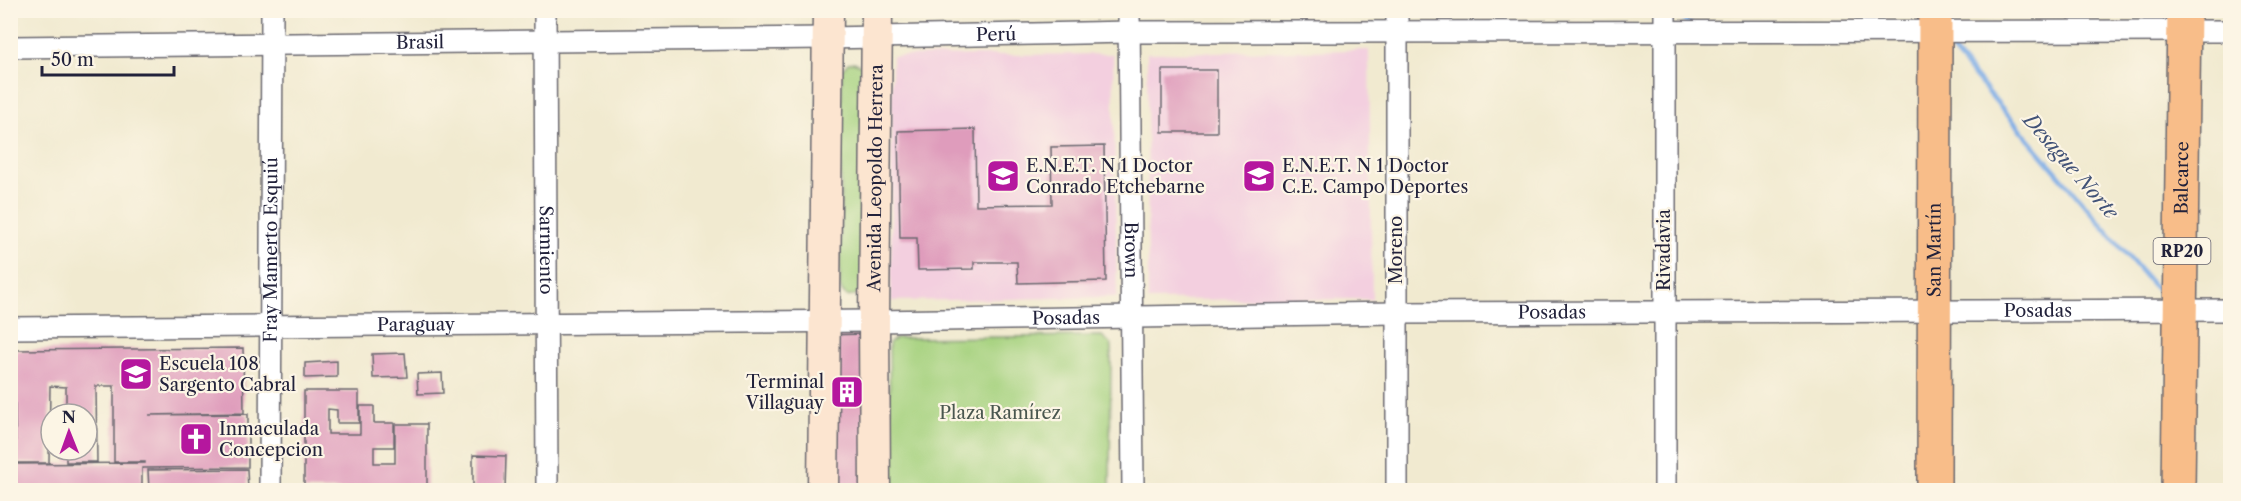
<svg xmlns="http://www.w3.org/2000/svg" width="2241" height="501" font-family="'Libre Caslon Text',serif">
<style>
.built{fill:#f3cfdf}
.green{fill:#a6d27f;stroke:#647a5d;stroke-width:1.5}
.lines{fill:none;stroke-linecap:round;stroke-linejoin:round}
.stream{stroke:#7bace6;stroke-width:5}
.building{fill:#df9cbc}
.street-casing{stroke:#6a686f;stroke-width:24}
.secondary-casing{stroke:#6a686f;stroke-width:33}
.primary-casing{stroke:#6a686f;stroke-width:36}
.street{stroke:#fff;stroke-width:21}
.secondary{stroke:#fce5d0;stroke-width:30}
.primary{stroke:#f8bd89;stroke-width:33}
.labels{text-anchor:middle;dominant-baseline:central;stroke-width:4.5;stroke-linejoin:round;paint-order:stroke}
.shield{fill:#fcf5e5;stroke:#63616e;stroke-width:1.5}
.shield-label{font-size:16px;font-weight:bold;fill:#22223b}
.street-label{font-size:18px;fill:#22223b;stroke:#fcf5e5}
.poi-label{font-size:18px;fill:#22223b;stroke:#fcf5e5;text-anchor:start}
.park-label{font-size:18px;fill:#4a574f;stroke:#fcf5e5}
.water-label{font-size:20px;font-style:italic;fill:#415277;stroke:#fcf5e5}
</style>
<rect width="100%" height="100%" fill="#fcf5e5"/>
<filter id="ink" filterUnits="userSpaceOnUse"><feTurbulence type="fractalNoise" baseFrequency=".0167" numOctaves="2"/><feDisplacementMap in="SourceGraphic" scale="12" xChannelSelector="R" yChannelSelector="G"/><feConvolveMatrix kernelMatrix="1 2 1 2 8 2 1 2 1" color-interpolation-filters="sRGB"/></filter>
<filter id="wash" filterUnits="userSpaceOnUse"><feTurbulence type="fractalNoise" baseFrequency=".008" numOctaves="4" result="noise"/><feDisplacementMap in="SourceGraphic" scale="24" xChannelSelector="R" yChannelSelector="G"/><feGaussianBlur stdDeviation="1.35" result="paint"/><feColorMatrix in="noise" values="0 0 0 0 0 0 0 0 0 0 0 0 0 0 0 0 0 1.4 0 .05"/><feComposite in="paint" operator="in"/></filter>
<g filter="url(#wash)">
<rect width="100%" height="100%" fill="#f1ead0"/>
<!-- built -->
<g class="built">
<path d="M1369,50L1372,299L1148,300L1147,53Z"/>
<path d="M1113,54L1117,297L891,301L892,56Z"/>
</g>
<!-- green -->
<g class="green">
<path d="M854,62L862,66V289C853,299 844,300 840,286L842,70L848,63Z"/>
<path d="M1102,336L1111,344L1110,490H891L889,343L896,338Z"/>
</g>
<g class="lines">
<!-- stream -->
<g class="stream">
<path d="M1678,10L1687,24H1690"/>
<path d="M1948,45L2152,284L2168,299"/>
</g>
</g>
<g id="blocks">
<!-- building -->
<g class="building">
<rect x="1162" y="70" width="55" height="62"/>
<path d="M975,129L976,205L1052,204L1051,147L1104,146L1106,281L1018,283L1017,262H974V269L918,270L917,238H900L898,131Z"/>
<path d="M866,334L871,490H828L826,335Z"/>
<path d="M243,348L244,413L149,415L248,414V467L142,468V490H16L15,464L145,463V462H114V386H96L97,462H66V450H87V414H66V387L50,386L49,463H16L14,350Z"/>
<path d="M405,353L407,377L373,378L372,354Z"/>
<path d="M337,361V377L305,378V363Z"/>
<path d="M442,373L443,393L418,394L417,374Z"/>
<path d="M304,391H359V423H337V410L328,409V434H360V406H374V423H394V447H374V463H395V424H427V490H304Z"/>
<path d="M473,455L506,456L505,490H473Z"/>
<path d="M247,469L248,490H149L148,470Z"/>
</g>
</g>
</g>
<g filter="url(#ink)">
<use href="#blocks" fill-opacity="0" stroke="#6a686f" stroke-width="1.5"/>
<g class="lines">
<!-- street casing -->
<g class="street-casing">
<g id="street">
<path id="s1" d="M545,10L547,490"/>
<path id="s2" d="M1129,10L1133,490"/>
<path id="s3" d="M10,47L828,38L1130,32L2230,31"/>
<path id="s4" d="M10,328L874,321L1396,313L2230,310"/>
<path id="s5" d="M270,490L272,10"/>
<path d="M1397,490V10"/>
<path d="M1665,490V10"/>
</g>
</g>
<!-- secondary casing -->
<g class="secondary-casing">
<g id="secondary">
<path d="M823,490L828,10"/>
<path id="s6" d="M875,490L874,321L877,10"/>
</g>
</g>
<!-- primary casing -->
<g class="primary-casing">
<g id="primary">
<path id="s7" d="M1934,490L1935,10"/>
<path id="s8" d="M2178,490L2184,10"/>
</g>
</g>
<!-- street -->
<use href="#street" class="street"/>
<!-- secondary -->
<use href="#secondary" class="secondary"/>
<!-- primary -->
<use href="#primary" class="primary"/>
</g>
</g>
<!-- icons -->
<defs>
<g id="school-square" transform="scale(1.725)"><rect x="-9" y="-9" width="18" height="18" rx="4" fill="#b5179e" stroke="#fcf5e5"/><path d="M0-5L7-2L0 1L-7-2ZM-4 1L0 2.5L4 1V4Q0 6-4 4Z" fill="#fff"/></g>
<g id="building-square" transform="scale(1.725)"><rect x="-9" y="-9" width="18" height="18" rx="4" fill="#b5179e" stroke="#fcf5e5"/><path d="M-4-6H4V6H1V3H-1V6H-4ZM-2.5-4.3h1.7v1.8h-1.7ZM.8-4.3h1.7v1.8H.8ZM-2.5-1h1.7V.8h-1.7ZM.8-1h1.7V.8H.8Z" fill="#fff"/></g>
<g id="church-square" transform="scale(1.725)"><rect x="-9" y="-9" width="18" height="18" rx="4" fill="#b5179e" stroke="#fcf5e5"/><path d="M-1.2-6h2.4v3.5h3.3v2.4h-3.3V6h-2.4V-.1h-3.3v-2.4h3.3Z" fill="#fff"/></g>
</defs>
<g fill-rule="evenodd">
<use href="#school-square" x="1003" y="176"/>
<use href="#school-square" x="1259" y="176"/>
<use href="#school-square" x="136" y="374"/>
<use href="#building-square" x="847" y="392"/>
<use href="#church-square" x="196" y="439"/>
</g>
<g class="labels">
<!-- shield labels -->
<rect class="shield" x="2153.5" y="238" width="57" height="26" rx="4.5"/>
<g class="shield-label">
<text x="2182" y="251">RP20</text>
</g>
<!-- street labels -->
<g class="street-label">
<text stroke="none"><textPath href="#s3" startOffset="986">Perú</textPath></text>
<text stroke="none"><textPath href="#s3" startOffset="410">Brasil</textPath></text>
<text stroke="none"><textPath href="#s6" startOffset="312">Avenida Leopoldo Herrera</textPath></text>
<text stroke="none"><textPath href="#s8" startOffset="312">Balcarce</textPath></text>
<text stroke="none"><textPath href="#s2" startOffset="240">Brown</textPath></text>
<text transform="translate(1396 250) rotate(-90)">Moreno</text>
<text transform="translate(1664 250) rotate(-90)">Rivadavia</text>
<text stroke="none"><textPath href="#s5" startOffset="240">Fray Mamerto Esquiú</textPath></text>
<text stroke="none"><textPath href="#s1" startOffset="240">Sarmiento</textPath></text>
<text stroke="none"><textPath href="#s7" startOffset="240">San Martín</textPath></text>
<text stroke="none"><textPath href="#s4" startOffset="2028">Posadas</textPath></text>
<text stroke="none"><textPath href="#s4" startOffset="1542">Posadas</textPath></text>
<text stroke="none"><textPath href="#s4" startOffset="1056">Posadas</textPath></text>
<text stroke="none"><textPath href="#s4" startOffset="406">Paraguay</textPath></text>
</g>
<!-- poi labels -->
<g class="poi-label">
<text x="1026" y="166">E.N.E.T. N 1 Doctor<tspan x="1026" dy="21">Conrado Etchebarne</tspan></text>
<text x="1282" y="166">E.N.E.T. N 1 Doctor<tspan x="1282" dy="21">C.E. Campo Deportes</tspan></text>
<text x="159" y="364">Escuela 108<tspan x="159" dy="21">Sargento Cabral</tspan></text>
<text x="824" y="382" text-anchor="end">Terminal<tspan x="824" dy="21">Villaguay</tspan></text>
<text x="219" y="429">Inmaculada<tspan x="219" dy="21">Concepcion</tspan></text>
</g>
<!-- park labels -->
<g class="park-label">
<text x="1000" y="413">Plaza Ramírez</text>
</g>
<!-- water labels -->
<g class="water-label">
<text transform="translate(2071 166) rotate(49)">Desague Norte</text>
</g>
</g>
<!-- margin -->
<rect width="2241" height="501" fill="none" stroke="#fcf5e5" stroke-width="36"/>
<!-- north arrow -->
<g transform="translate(69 432) rotate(359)"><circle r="28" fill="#fcf5e5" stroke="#a5a1a1" stroke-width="1.5"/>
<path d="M0-4.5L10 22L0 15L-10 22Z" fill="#b5179e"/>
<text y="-9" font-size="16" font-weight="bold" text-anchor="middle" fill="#22223b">N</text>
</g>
<!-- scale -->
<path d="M42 66v9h132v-9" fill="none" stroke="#22223b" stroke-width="3"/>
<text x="51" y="66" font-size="18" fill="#22223b" stroke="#fcf5e5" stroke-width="4.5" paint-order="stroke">50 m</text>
</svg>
